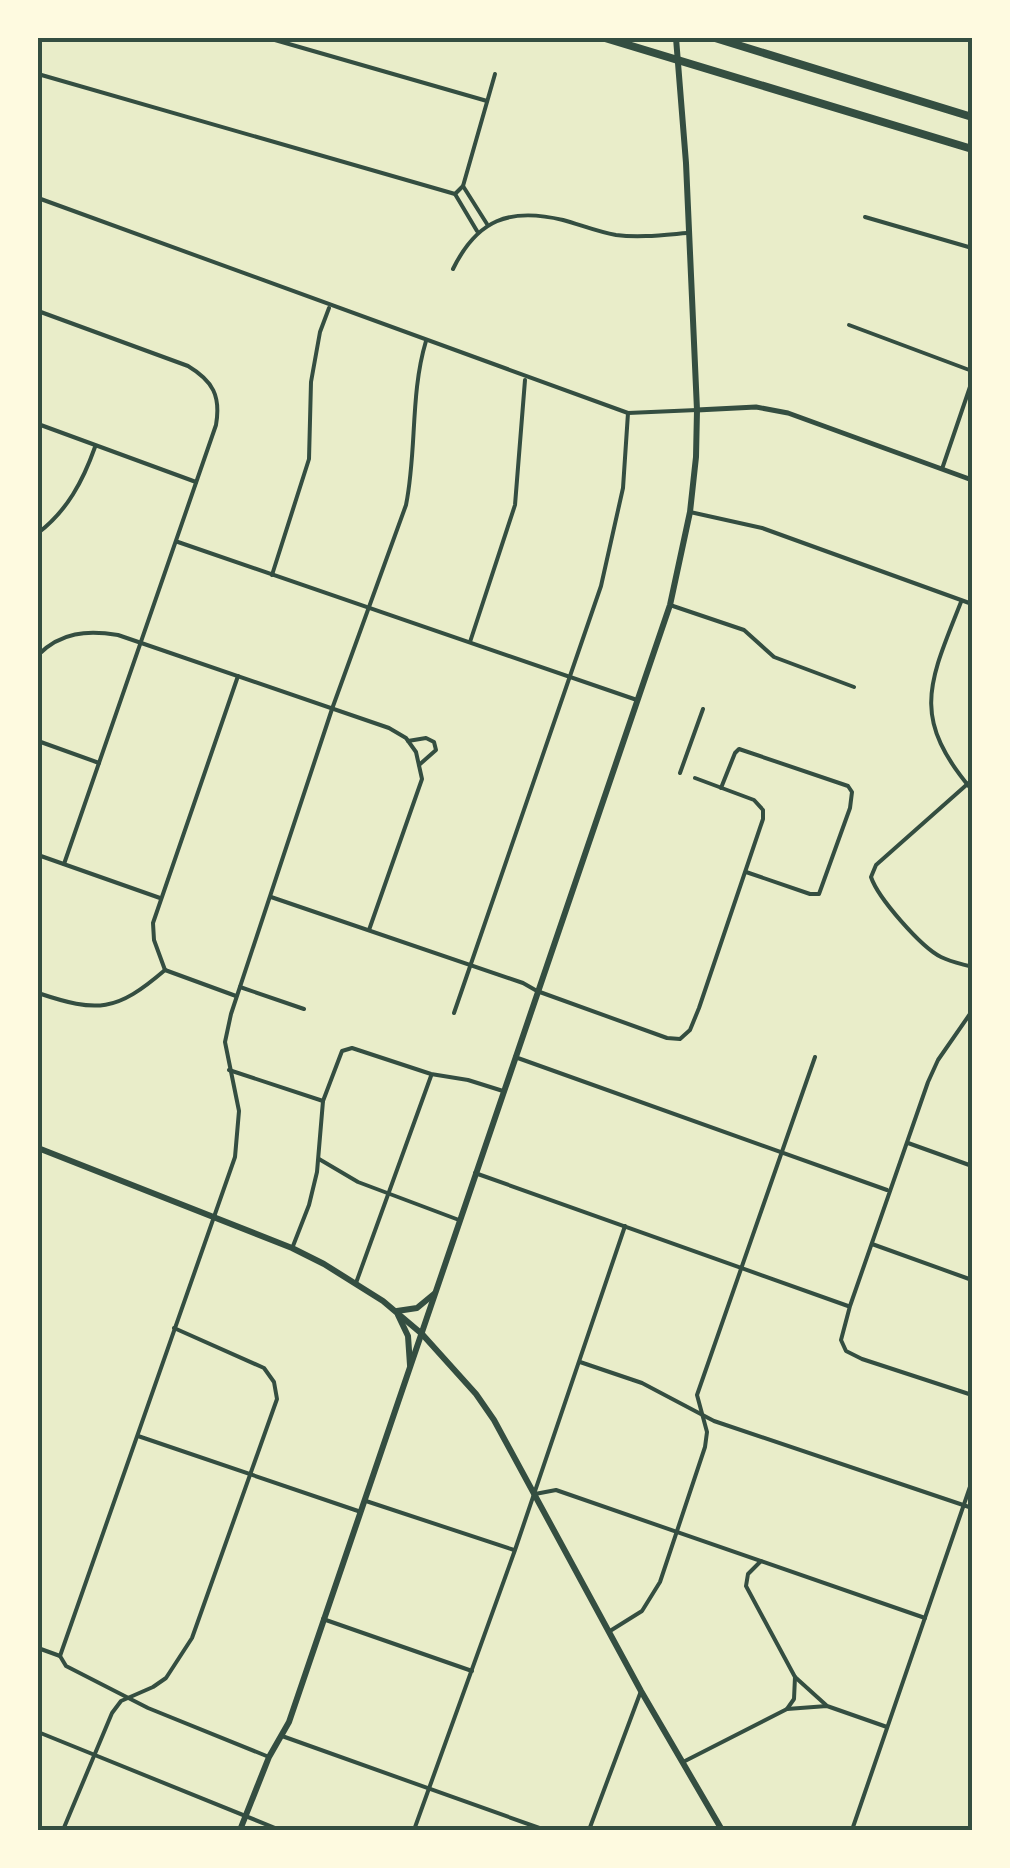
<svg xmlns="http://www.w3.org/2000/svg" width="1010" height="1868" font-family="Figtree,sans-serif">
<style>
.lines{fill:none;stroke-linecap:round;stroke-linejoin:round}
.minor{stroke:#344e41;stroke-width:4}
.tertiary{stroke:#344e41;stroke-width:5}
.secondary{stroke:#344e41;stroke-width:6}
.motorway{stroke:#344e41;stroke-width:8}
.neatline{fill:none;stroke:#344e41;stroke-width:4}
</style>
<rect width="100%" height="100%" fill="#e9edc9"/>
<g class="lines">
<!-- minor -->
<g class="minor">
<path d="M268,38L487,101"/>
<path d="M38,74L455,194L477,231"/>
<path d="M463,186L487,224"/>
<path d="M455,194L463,186L495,74"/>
<path d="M38,198L628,413L697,410"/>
<path d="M865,217L972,248"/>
<path d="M453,269C477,220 509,207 563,220C581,225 598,232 616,235C639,238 663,235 687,233"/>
<path d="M38,311L188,366C213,381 221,396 216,425L64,864"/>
<path d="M849,325L972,371"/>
<path d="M38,424L196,482"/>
<path d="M942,469L972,381"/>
<path d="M690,512L762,528L972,604"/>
<path d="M38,533C67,511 83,481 95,447"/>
<path d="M178,542L637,700"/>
<path d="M272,575L309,459L311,382L320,332L329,308"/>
<path d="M961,602C929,683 910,717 972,790"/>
<path d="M670,605L744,630L774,657L854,687"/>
<path d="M470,642L515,505L525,380"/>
<path d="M38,655C61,632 87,630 118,635L389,728L406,738L416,752L422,779L369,930"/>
<path d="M38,741L99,763"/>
<path d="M408,741L426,738L434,742L436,750L419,765"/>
<path d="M680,773L703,709"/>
<path d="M972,780L876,865L871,877C878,898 921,947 941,957C951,962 962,964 972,967"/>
<path d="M721,788L735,753L739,749L848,786L852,792L850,808L819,894H810L746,872"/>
<path d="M38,855L160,898"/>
<path d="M271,897L523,983L537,991L667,1038L680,1039L690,1030L699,1008L763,819V810L754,800L695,778"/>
<path d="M165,970L154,940L153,923L238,676"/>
<path d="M165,970L236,996"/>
<path d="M240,987L304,1009"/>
<path d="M38,993C98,1013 116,1012 165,970"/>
<path d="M972,1011L938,1060L928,1082L850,1306L841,1340L846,1351L862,1359L972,1395"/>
<path d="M454,1013L601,586L623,488L628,413"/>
<path d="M515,1057L887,1190"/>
<path d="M229,1070L323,1101"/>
<path d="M908,1143L972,1166"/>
<path d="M319,1159L358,1182L459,1220"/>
<path d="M475,1173L848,1306"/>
<path d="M872,1244L972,1280"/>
<path d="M293,1246L309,1205L317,1172L323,1101L342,1051L352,1048L431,1074L468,1080L503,1091"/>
<path d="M356,1283L431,1076"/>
<path d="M580,1362L642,1383L714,1421L972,1508"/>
<path d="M138,1436L361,1512"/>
<path d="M535,1494L556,1490L925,1618"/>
<path d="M366,1501L514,1550"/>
<path d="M761,1561L748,1574L746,1586L795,1677L826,1705"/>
<path d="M323,1619L472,1671"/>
<path d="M610,1631L642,1611L660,1582L705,1447L707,1432L697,1395L815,1057"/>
<path d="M38,1648L60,1656L66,1666L148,1708L269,1757"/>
<path d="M60,1656L235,1157L239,1111L225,1042L231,1014L332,709L406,505C417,451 410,394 426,341"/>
<path d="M787,1709L794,1699L795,1677"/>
<path d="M38,1732L280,1830"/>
<path d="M282,1736L545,1830"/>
<path d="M685,1761L787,1709L827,1706L887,1727"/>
<path d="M63,1830L112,1713L121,1701L153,1687L166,1678L192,1638L277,1399L274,1382L264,1368L174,1328"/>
<path d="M414,1830L515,1550L625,1226"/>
<path d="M589,1830L641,1691"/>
<path d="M852,1830L972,1481"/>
</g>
<!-- tertiary -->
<path class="tertiary" d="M697,410L756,407L788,413L972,480"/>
<!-- secondary -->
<g class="secondary">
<path d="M38,1148L292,1248L324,1264L383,1301L422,1334L476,1394L494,1420L641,1691L722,1830"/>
<path d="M397,1311L417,1308L434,1294"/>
<path d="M398,1315L408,1336L410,1365"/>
<path d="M240,1830L269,1757L289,1722L670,605L690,512L696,457L697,410L686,163L676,38"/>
</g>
<!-- motorway -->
<g class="motorway">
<path d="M605,38L972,149"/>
<path d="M715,38L972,117"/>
</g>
</g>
<!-- border -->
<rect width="1010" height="1868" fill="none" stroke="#fefae0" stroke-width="80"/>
<rect x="40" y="40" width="930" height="1788" class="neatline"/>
</svg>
